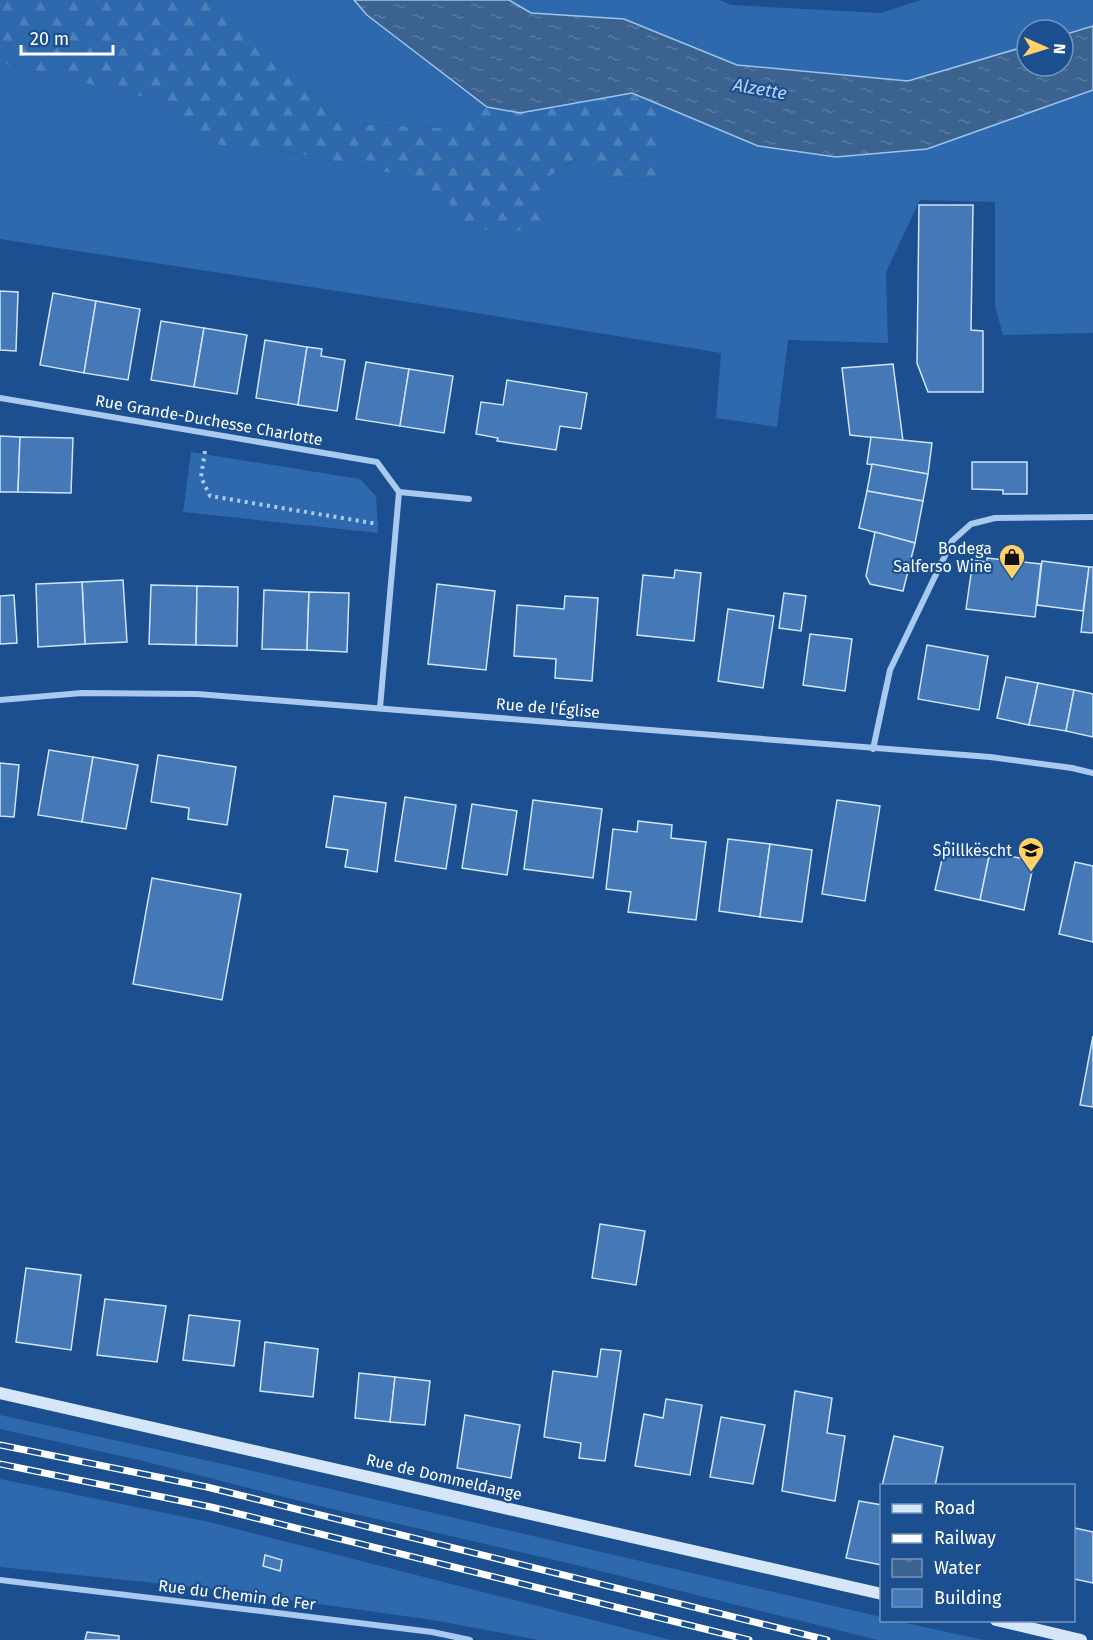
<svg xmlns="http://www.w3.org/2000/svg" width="1093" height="1640" font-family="'Fira Sans',sans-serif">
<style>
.grass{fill:#2e69ad}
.forest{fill:url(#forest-firs)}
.water{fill:url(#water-ripples);stroke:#9cc4f0;stroke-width:1.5}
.building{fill:#4478b7;stroke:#cfe3fa;stroke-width:1.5}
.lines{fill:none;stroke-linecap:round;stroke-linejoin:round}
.path{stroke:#a9c9ee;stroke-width:4;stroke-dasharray:3 4.5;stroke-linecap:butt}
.minor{stroke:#a9c9ee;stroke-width:6}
.secondary{stroke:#d6e6fa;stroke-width:12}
.rail-casing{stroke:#fff;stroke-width:7}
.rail{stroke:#1b4f8f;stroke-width:4.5;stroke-dasharray:14;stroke-linecap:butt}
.labels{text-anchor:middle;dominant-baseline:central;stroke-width:4.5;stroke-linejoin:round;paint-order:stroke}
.street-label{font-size:16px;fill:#fff;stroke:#1b4f8f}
.poi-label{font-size:16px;fill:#fff;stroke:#1b4f8f;text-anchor:end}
.water-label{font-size:18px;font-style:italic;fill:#b5d3f5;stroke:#1b4f8f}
</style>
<defs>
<pattern id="forest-firs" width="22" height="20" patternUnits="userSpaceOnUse" patternTransform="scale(1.5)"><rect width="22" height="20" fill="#2e69ad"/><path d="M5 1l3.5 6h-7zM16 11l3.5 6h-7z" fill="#4d80b9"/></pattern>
<pattern id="water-ripples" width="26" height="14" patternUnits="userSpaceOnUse" patternTransform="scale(1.5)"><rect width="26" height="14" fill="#3c6290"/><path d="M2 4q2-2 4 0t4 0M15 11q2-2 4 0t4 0" fill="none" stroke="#597aa1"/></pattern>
</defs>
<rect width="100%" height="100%" fill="#1b4f8f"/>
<!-- grass -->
<g class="grass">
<path d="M202,0H354L367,15L487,107L440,128L336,123L263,34L223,4Z"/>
<path d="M509,0H720L731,5L881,13L921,0H1093V26L1063,35V30H1027V46L908,81L737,65L624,19L531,13Z"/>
<path d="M0,63L144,97L221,146L296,153L400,175L446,198L549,177L578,158L603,178L654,181L662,106L758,146L927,149L1093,90V333L1003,335L995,306V202L920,200L886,272L888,343L788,340L777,427L716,418L721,353L421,304L0,239Z"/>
<path d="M191,452L360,479L376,496L378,533L183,512Z"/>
<path d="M0,1415L214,1462L881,1617L882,1620L896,1621L984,1640H878L568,1563L320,1506L139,1460L0,1429Z"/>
<path d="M0,1479L209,1522L671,1640H539L433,1620L203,1588L0,1567Z"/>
</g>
<!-- forest -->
<path class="forest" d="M0,0H202L223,4L263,34L336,123L440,128L487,107L520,113L632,93L662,106L655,181L603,178L577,158L549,177L541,231L466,229L446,198L400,175L296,153L221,146L144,97L0,63Z"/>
<!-- water -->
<path class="water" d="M354,0H509L531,13L624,19L737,65L908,81L1027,46V66H1063V35L1093,26V90L927,149L836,157L758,146L632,93L520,113L487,107L367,15Z"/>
<!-- building -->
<g class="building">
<path d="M919,205H973L971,330L983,331V392H928L917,363Z"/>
<path d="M0,291L18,292L16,351L0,350Z"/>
<path d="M53,293L96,301L84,373L40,365Z"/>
<path d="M96,301L140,309L128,380L84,373Z"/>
<path d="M161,321L204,328L194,387L151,380Z"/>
<path d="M204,328L247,335L237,394L194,387Z"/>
<path d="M265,340L307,347L298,405L256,398Z"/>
<path d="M307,347L322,349L321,356L345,360L337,411L298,405Z"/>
<path d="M366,362L409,369L400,426L356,419Z"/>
<path d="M893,364L903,441L850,435L842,368Z"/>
<path d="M409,369L453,376L444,433L400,426Z"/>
<path d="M507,380L587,393L581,429L560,426L556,450L497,441L498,438L476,434L481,402L503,405Z"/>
<path d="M0,436L20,437L18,492H0Z"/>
<path d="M20,437L73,438L71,493L18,492Z"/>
<path d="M871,437L932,443L928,474L867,464Z"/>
<path d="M972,462H1027V494H1003V490L972,489Z"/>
<path d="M872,464L928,474L923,501L867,491Z"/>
<path d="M867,491L923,501L915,543L859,528Z"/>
<path d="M875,532L915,543L903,591L870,584L866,576Z"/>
<path d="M987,558L1041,564L1035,617L966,609L973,560L987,562Z"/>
<path d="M1042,561L1089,567L1083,611L1037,605Z"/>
<path d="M1089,567H1093V633L1081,632Z"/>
<path d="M675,570L701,573L694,641L637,635L643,575L674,578Z"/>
<path d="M123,580L127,642L85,644L82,582Z"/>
<path d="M82,582L85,644L38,647L36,584Z"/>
<path d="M437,584L495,591L486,670L428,664Z"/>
<path d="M151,585L197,586L196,645L149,644Z"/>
<path d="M197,586L238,587L237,646L196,645Z"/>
<path d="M264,590L309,592L307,650L262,649Z"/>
<path d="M309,592L349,593L347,652L307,650Z"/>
<path d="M784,593L806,596L801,631L779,628Z"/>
<path d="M14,595L17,643L0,644V596Z"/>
<path d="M565,596L598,598L592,681L555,678L556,659L514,656L517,605L564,609Z"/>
<path d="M728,609L774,616L763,688L718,681Z"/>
<path d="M810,634L852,639L845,691L803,685Z"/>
<path d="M927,645L988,656L979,710L918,699Z"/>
<path d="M1006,677L1038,683L1029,725L997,718Z"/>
<path d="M1038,683L1074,690L1066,731L1029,725Z"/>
<path d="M1074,690L1093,694V737L1066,731Z"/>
<path d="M49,750L93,757L82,822L38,815Z"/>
<path d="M158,755L236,767L227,825L188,819L189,808L151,802Z"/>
<path d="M93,757L138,765L126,829L82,822Z"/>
<path d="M0,763L19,765L14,817L0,816Z"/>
<path d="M334,796L386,803L377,872L345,867L348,850L326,847Z"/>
<path d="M405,797L456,805L446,869L395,861Z"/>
<path d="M533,800L602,809L593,878L524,869Z"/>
<path d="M837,800L880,806L865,901L822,894Z"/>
<path d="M472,804L517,811L507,875L462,868Z"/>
<path d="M638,821L672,825L671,838L706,842L696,920L628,912L631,892L606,889L613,829L637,832Z"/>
<path d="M728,839L770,844L760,917L719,911Z"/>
<path d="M946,842L990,852L980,900L935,890Z"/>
<path d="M770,844L812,850L802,922L760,917Z"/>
<path d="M990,852L1034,861L1024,910L980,900Z"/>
<path d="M1075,862L1093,866V942L1059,934Z"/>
<path d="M152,878L241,894L222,1000L133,984Z"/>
<path d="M1093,1036V1107L1080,1105Z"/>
<path d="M600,1224L645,1231L636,1285L592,1278Z"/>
<path d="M26,1268L81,1275L71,1350L16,1342Z"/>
<path d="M105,1299L166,1306L157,1362L97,1355Z"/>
<path d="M189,1315L240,1321L234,1366L183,1360Z"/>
<path d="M265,1342L318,1349L313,1397L260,1391Z"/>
<path d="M601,1349L621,1351L605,1461L579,1458L581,1443L544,1437L553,1371L597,1377Z"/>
<path d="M359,1373L395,1377L390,1422L355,1418Z"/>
<path d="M395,1377L430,1381L425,1425L390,1422Z"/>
<path d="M795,1391L832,1398L827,1433L845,1436L835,1501L782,1491Z"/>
<path d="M666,1399L702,1405L690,1475L635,1466L644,1414L663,1418Z"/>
<path d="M465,1415L520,1425L511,1478L457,1468Z"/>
<path d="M721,1417L765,1425L753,1484L710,1477Z"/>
<path d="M894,1436L943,1447L935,1486H882Z"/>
<path d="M859,1501L882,1505V1565L846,1558Z"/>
<path d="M1075,1528L1093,1532V1583L1074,1579V1537Z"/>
<path d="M265,1555L282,1560L280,1571L263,1566Z"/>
<path d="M87,1632L119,1636V1640H85Z"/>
</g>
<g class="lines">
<!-- path -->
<path class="path" d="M205,451L201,477L210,496L378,524"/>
<!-- minor -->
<g class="minor">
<path d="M0,398L377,462L399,492L380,708"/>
<path d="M399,492L469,499"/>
<path d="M0,700L82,693L197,694L990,757L1072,768L1093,773"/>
<path d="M873,749L890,670L952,541L971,524L995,518L1093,517"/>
<path d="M0,1580L261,1611L432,1632L470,1640"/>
</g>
<!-- secondary -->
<g class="secondary">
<path d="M0,1393L882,1594"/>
<path d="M996,1620L1081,1640"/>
</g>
<!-- rail casing -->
<g class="rail-casing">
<g id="rail">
<path d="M0,1445L207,1487L827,1640"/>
<path d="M0,1464L211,1507L749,1640"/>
</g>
</g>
<!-- rail -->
<use href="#rail" class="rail"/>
</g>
<!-- icons -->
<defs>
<g id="shop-pin" transform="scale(1.35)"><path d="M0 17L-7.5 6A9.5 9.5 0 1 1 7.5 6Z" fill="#ffd166" stroke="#1b4f8f"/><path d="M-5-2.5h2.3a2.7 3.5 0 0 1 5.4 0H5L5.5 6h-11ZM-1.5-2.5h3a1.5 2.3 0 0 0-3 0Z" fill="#111"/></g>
<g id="school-pin" transform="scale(1.35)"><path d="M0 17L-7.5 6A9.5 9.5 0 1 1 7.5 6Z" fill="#ffd166" stroke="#1b4f8f"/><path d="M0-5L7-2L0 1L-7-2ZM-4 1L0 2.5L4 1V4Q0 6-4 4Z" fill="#111"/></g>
</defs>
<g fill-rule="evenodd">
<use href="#shop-pin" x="1012" y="557"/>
<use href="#school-pin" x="1031" y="850"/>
</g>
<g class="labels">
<!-- street labels -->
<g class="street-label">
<text transform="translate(209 420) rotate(10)">Rue Grande-Duchesse Charlotte</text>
<text transform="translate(548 708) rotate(5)">Rue de l'Église</text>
<text transform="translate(444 1477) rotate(13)">Rue de Dommeldange</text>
<text transform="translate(237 1595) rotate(7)">Rue du Chemin de Fer</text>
</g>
<!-- poi labels -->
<g class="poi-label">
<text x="992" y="548">Bodega<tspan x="992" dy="18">Salferso Wine</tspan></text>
<text x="1012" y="850">Spillkëscht</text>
</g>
<!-- water labels -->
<g class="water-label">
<text transform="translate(760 89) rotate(10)">Alzette</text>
</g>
</g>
<!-- legend -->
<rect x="880" y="1484" width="195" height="138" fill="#1b4f8f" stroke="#7695bc" stroke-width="1.5"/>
<rect x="892" y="1504" width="30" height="9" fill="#d6e6fa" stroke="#7695bc" stroke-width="1.5"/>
<text x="934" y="1514" font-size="18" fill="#ffffff">Road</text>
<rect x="892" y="1534" width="30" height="9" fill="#ffffff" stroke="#7695bc" stroke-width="1.5"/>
<text x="934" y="1544" font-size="18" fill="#ffffff">Railway</text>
<rect x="892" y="1559" width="30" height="18" fill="url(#water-ripples)" stroke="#7695bc" stroke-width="1.5"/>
<text x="934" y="1574" font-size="18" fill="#ffffff">Water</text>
<rect x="892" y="1589" width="30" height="18" fill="#4478b7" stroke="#7695bc" stroke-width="1.5"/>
<text x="934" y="1604" font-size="18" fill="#ffffff">Building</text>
<!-- north arrow -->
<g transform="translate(1045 48) rotate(93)"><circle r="28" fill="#1b4f8f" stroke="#7695bc" stroke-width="1.5"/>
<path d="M0-4.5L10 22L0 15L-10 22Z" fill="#ffd166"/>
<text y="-9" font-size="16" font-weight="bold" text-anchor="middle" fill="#ffffff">N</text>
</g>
<!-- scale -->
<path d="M21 45v9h92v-9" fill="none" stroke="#ffffff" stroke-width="3"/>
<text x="30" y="45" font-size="18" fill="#ffffff" stroke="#1b4f8f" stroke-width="4.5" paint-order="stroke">20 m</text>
</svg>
